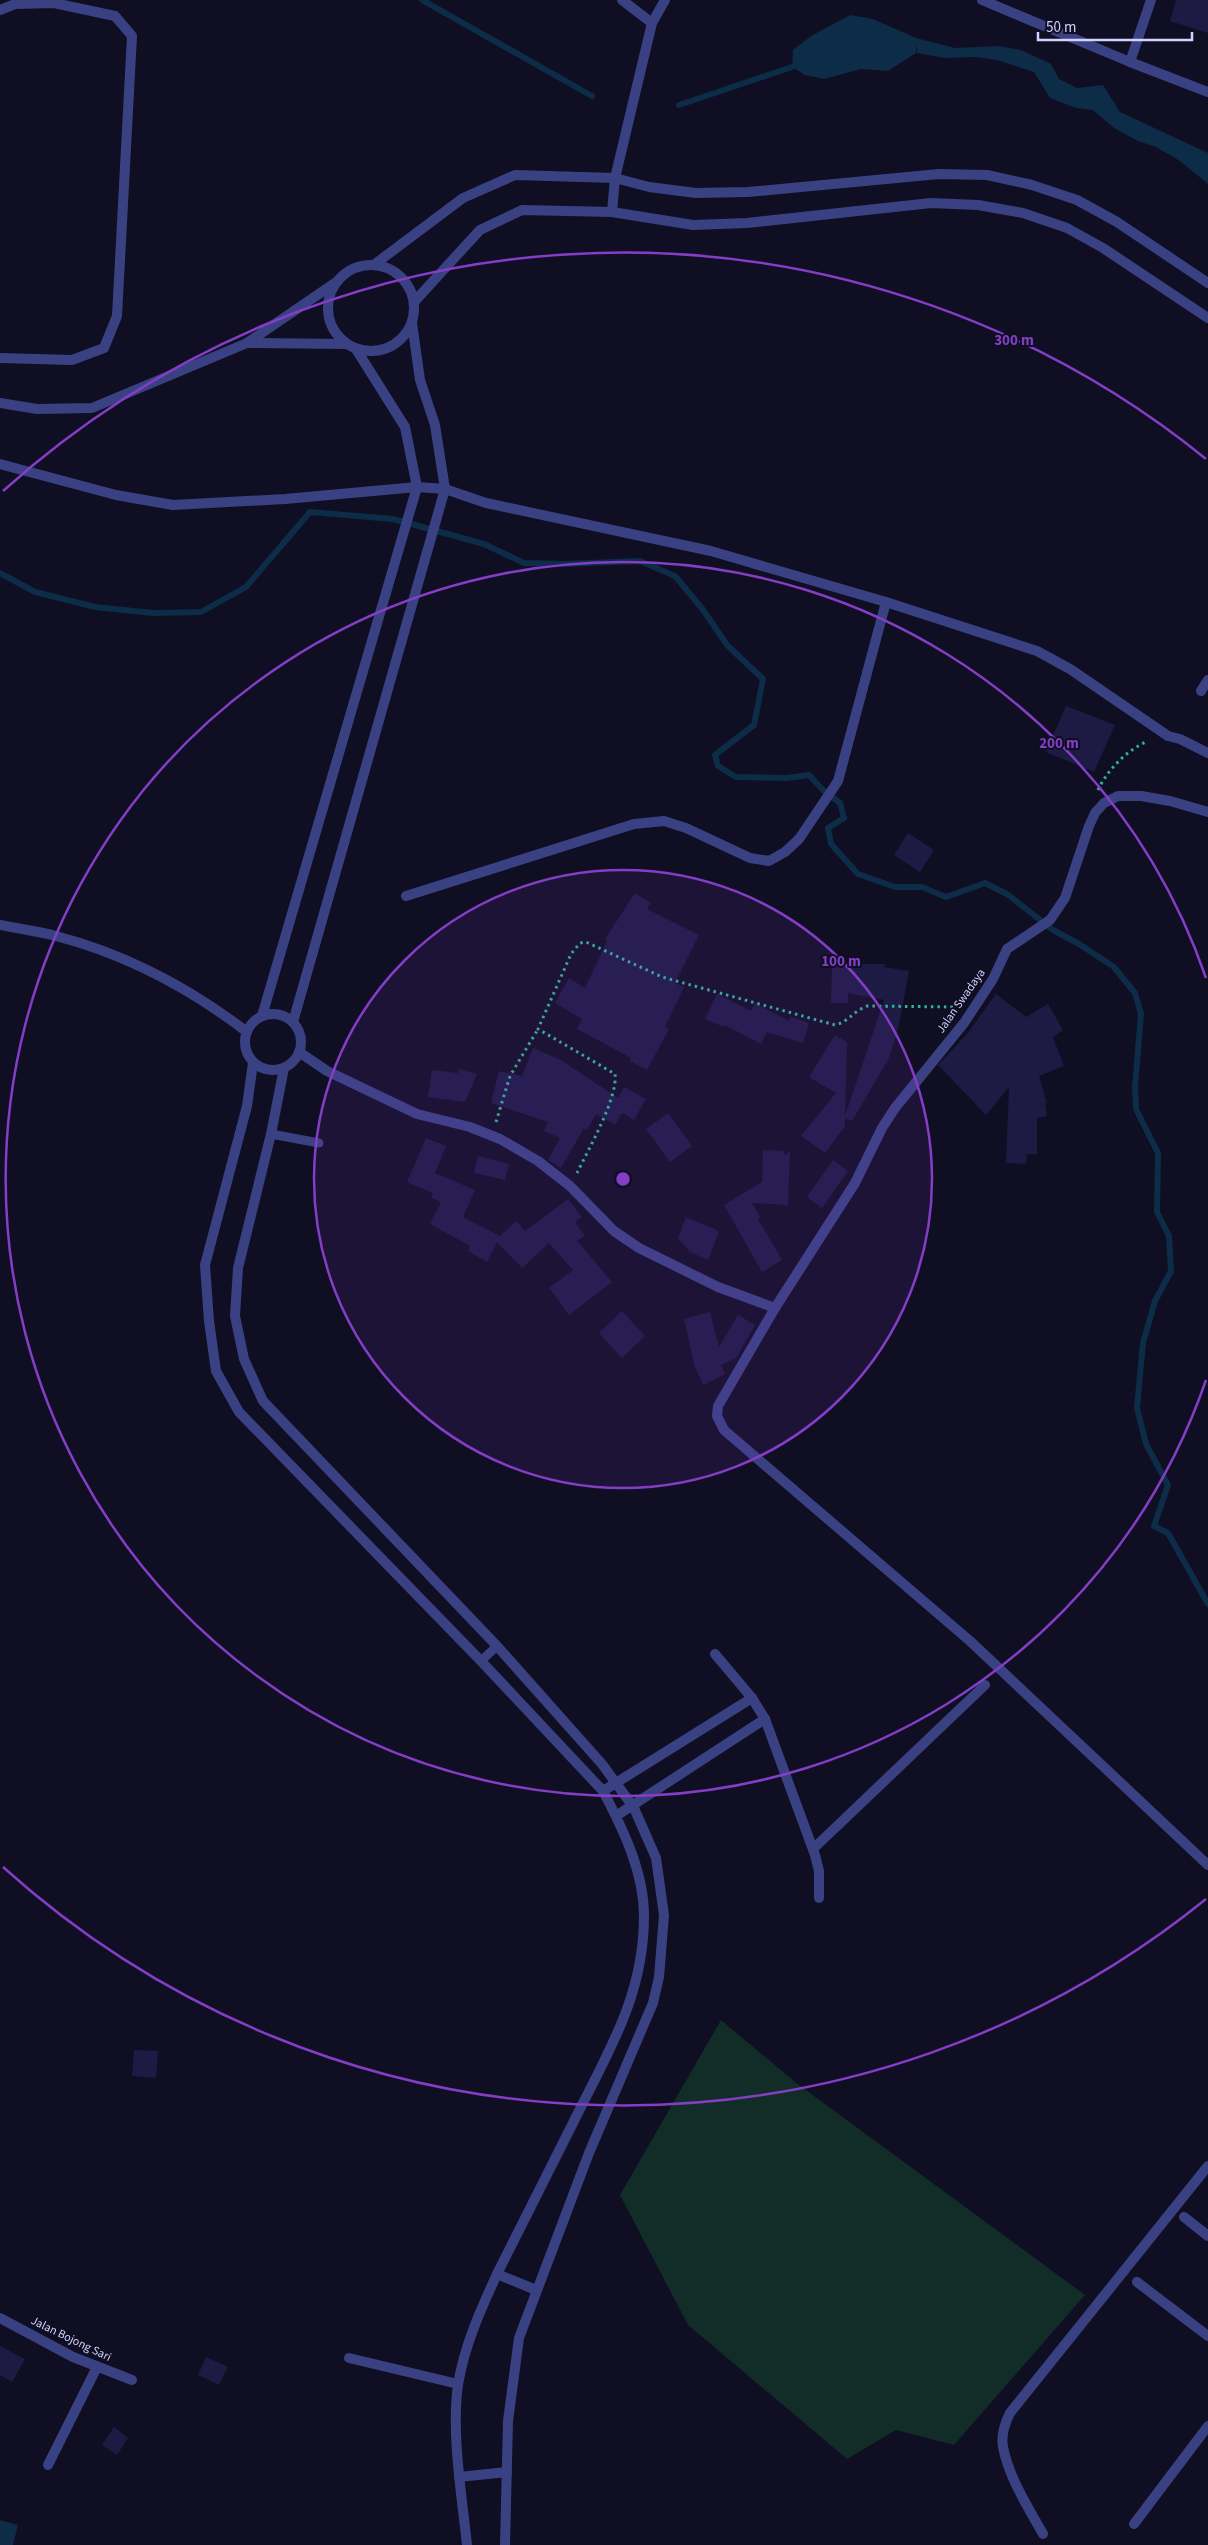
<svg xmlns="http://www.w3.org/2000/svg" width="1208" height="2545" font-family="'Source Sans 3',sans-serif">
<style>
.green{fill:#122d28}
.water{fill:#0d2c48}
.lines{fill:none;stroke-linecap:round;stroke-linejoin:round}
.stream{stroke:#0d2c48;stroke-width:6}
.building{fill:#1d1b44}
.path{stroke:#30b39a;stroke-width:3;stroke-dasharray:2.5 4;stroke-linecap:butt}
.lane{stroke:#3a4182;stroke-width:9}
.street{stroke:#3a4182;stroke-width:10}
.ring{fill:none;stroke:#843dc5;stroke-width:2.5}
.labels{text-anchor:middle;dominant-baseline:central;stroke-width:4;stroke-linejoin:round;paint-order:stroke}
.street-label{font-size:12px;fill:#d1d2fe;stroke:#0f0e23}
.centre{fill:#843dc5;stroke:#0f0e23;stroke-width:2.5}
.ring-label{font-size:15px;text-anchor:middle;font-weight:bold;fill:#843dc5;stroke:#0f0e23;stroke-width:4;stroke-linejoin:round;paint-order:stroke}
</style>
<rect width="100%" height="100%" fill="#0f0e23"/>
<!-- green -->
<path class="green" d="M721,2020L795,2082L1085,2295L954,2445L896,2430L847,2459L688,2325L620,2195Z"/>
<!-- water -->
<g class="water">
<path d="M850,15L873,19L916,38L955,48L999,46L1021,50L1051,64L1059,79L1077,88L1103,85L1120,112L1208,153V184L1180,161L1156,147L1138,141L1114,128L1093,110L1076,108L1050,98L1034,72L997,60L975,57L945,58L917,53L916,42V53L888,71L861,69L824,79L805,75L792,67L793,50L811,36Z"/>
<path d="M0,2520L18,2525L13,2545H0Z"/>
</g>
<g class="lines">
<!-- stream -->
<g class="stream">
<path d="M422,0L592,96"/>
<path d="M679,105L792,67"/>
<path d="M0,573L35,592L95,607L153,613L201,612L246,587L310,512L393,519L484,544L524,563L565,564L640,561L675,576L704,611L727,645L763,679L754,725L715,755L718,766L736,777L787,778L809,775L823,790L840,803L844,818L828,828L831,844L858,874L895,887H922L946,897L985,883L1007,894L1053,930L1079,944L1114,967L1135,993L1141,1014L1135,1087L1136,1109L1158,1153L1157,1212L1169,1236L1171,1271L1155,1301L1143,1343L1137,1408L1146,1444L1168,1485L1154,1526L1168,1533L1208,1604"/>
</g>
</g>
<!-- building -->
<g class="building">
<path d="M1176,0H1208V33L1170,21Z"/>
<path d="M1066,706L1115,725L1094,772L1046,752Z"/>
<path d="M908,833L934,850L920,872L894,855Z"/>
<path d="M635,893L651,903L647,909L699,935L675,983L684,987L665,1027L669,1029L647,1070L630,1061L631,1058L577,1029L582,1019L555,1003L569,978L585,988L607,941L605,939Z"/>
<path d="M832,964H885L884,967L909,971L898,1030L889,1058L852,1121L845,1118V1126L825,1153L801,1136L836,1093L809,1077L835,1035L847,1042L845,1116L884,1000L848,993V1003H831Z"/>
<path d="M717,994L751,1011L755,1003L789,1021L791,1017L809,1023L803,1043L767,1032L761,1044L725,1025L724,1027L705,1019Z"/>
<path d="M996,994L1026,1017L1048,1004L1063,1030L1053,1037L1064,1066L1039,1076L1047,1103H1045L1047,1116L1037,1118V1154H1027L1026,1164L1006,1163L1009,1087L986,1115L938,1065L967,1034Z"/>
<path d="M533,1048L561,1060L618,1098L624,1087L646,1099L634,1120L622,1113L615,1125L596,1114L587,1130L584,1128L561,1168L548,1160L560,1138L544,1131L548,1122L491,1103L499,1071L522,1076Z"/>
<path d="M459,1069L477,1074L465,1102L428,1097L432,1070L458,1073Z"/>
<path d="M668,1113L692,1146L670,1162L646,1129Z"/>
<path d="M426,1138L446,1146L435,1173L475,1190L463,1217L500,1236L516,1221L525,1231L568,1199L582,1217L575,1222L585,1236L577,1241L612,1282L569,1315L549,1288L573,1270L549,1243L522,1268L497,1242L487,1262L468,1251L470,1246L430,1224L441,1202L431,1198L433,1193L407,1182Z"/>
<path d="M763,1150L784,1151L785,1156L790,1150L788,1205L752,1203L760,1217L758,1219L782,1260L762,1272L724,1205L762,1182Z"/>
<path d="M478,1156L509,1164L505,1180L474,1173Z"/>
<path d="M833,1160L848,1171L822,1208L807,1197Z"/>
<path d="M686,1217L719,1231L708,1260L690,1252L678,1238Z"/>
<path d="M622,1311L645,1336L622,1358L599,1333Z"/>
<path d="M710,1312L719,1347L738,1315L755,1325L736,1358L721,1365L725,1374L703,1385L694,1364L684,1319Z"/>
<path d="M134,2050L158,2051L156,2078L132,2076Z"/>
<path d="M0,2346L25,2359L12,2382L0,2375Z"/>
<path d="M206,2357L228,2367L219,2385L198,2375Z"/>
<path d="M114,2427L128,2438L117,2455L102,2445Z"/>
</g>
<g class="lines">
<!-- path -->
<g class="path">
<path d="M1098,790C1108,769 1127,750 1148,741"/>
<path d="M496,1122L510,1076L538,1029"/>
<path d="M577,1173C588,1150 618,1098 615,1074L538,1029L571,954L580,943L586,942L662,977L835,1025C850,1021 852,1012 867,1006L957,1007"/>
</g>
<!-- lane -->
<g class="lane">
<path d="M271,1134L319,1143"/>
<path d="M481,1661L497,1646"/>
</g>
<!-- street -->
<g class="street">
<path d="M622,0L652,23"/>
<path d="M982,0L1130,62L1208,92"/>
<path d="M0,10L15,4L54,3L115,16L132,36L117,316L104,348L72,360L0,358"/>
<path d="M1130,62L1151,0"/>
<path d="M612,212L615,178L652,23L665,0"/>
<path d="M375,264L463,198L515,175L615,178L649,187L696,193L748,192L939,174L987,175L1032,185L1077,200L1117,222L1208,283"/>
<circle cx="371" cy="308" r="43"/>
<path d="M414,302L480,230L522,210L612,212L693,225L747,223L931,203L978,205L1023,213L1067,228L1103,248L1208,318"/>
<path d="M247,343L346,344"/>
<path d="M0,403L37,409L92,408L247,343L335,283"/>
<path d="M0,464L116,495L173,505L285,499L417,487L445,489L486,503L711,551L886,602L1037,651L1070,669L1168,736L1180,739L1208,753"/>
<path d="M1201,691L1208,680"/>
<path d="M1208,812L1170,801L1141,796H1118L1104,803L1095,813L1089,826L1065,898L1050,920L1007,949L993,979L964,1023L895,1108L882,1128L855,1183L775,1308L718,1406L717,1416L724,1430L970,1641L1208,1865"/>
<path d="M406,896L634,824L664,821L686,828L750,858L769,861L785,852L799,839L838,781L886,602"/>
<path d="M0,925C19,929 38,931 56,936C125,954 191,989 247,1032"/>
<circle cx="273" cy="1042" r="28"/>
<path d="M262,1016L417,487L405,427L356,349"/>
<path d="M293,1022L445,489L435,425L420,380L412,323"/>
<path d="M299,1052L327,1071L417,1114L470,1127L500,1139L538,1161L570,1186L614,1231L639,1248L718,1287L775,1308"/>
<path d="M253,1063L247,1106L205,1265L209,1321L216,1371L239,1412L481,1661L603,1791C623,1829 644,1872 644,1916C644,1996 608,2052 574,2121C548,2172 523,2223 497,2274C481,2309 464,2346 458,2385C451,2432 462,2497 467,2545"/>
<path d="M284,1068L271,1134L238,1268L235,1316L244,1359L263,1401L497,1646L602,1764L634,1808L656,1858L664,1915L659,1977L653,2003L589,2153L519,2338L508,2421L505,2545"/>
<path d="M715,1654L752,1698L765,1719L815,1855L819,1871V1898"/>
<path d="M603,1791L752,1698"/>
<path d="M616,1816L765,1719"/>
<path d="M813,1849L985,1685"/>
<path d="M1184,2217L1208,2236"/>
<path d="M497,2274L536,2290"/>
<path d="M1137,2282L1208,2336"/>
<path d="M0,2318L73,2357L132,2380"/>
<path d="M349,2358L458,2384"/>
<path d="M48,2465L97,2367"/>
<path d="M459,2477L507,2472"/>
<path d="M1134,2524L1208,2426"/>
<path d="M1043,2534C1028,2507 1009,2478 1003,2447C1001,2436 1005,2423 1010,2413L1208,2166"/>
</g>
</g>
<!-- distance rings -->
<circle cx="623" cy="1179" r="309" fill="#843dc5" fill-opacity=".12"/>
<g class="ring">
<circle cx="623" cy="1179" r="309"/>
<path d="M1206 1380A617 617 0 1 1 1206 978"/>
<path d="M1206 1899A926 926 0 0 1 3 1867M3 491A926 926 0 0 1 1206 459"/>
</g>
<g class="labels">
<!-- street labels -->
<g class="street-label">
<text transform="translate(961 1001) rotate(-55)">Jalan Swadaya</text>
<text transform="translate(71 2339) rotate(26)">Jalan Bojong Sari</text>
</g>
</g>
<circle cx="623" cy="1179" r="8" class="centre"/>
<g class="ring-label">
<text x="1014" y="345">300 m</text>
<text x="1059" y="748">200 m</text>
<text x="841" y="966">100 m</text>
</g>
<!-- scale -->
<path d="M1038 32v8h154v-8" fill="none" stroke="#d1d2fe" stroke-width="2.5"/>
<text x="1046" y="32" font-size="15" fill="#d1d2fe" stroke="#0f0e23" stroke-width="4" paint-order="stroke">50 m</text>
</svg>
